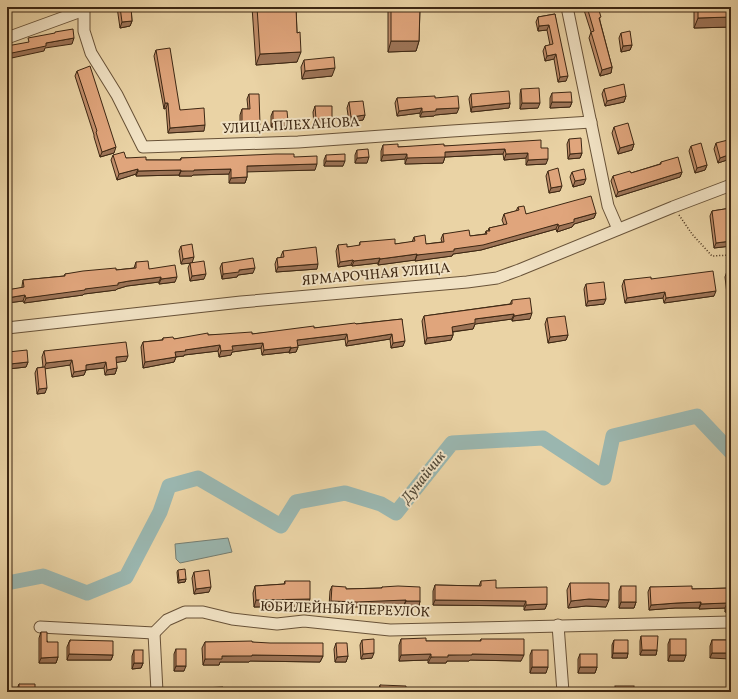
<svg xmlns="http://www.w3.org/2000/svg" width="738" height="699" font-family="Vollkorn,serif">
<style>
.water{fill:#9ab6af;stroke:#757d71}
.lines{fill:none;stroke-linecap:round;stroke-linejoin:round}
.river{stroke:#9ab6af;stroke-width:15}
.minor-casing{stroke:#685238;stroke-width:13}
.path{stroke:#3d2713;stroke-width:1.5;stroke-dasharray:1 2;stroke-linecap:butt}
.minor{stroke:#f1e2c4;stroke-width:11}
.wall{fill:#c18e6b;stroke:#3d2713}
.shaded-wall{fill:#9d7457;stroke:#3d2713}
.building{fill:#e0a57c;stroke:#3d2713}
.labels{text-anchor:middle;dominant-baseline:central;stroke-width:4;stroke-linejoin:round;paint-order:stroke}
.street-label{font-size:14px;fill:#3d2713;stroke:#f1e2c4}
.water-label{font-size:15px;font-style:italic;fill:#544b3a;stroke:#f1e2c4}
</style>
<rect width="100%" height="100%" fill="#ead3a5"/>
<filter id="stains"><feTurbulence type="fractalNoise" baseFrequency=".005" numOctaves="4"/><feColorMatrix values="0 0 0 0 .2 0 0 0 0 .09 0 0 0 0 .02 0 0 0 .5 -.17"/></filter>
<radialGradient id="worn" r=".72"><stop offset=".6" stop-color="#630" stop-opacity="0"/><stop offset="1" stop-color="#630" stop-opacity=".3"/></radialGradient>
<!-- water -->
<path class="water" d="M228,538L232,552L180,563L176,559L175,544Z"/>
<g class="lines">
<!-- river -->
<path class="river" d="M7,583L43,576L87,593L126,577L160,512L169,486L198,478L281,526L296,502L345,493L381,504L396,513L452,443L543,438L604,478L613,436L697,416L731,452"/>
<!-- minor casing -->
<g class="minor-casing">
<g id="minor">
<path d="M84,7V31L91,53L117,95L143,147L298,142L452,131L591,122"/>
<path d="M567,7L608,206L618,229"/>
<path d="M7,38L84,10"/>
<path d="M7,328L241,302L467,282L497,278L519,270L673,207L731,185"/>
<path d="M558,625L563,692"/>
<path d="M40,627L154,633L167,620L185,612H203L232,619L277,624L304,621L390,630L731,622"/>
<path d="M154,633L157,692"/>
</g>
</g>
<!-- path -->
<path class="path" d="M679,215L692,234L712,256L731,255"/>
<!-- minor -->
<use href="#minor" class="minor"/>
</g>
<!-- wall -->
<g class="wall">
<path d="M117,7H131L132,21L130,26L120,28Z"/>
<path d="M252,7H296L297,33V62L256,65Z"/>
<path d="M389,7H420L419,41L416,51L388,52V10Z"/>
<path d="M583,7H598L600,21L612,67L611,73L600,76L589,38L591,32Z"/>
<path d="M694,7H731V27L694,28Z"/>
<path d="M555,14L566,81L558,82L554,59L545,61L543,51L545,46L550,45L547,30L538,31L536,22L538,17Z"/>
<path d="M621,33L632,45L630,50L621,52L619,38Z"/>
<path d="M156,50L180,110L204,131L168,133L166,108L164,109L154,56Z"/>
<path d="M304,60L332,76L302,79L301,67Z"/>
<path d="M77,71L114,153L100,157L94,137V135L75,76Z"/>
<path d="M521,89L538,108L520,109V94Z"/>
<path d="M604,89L626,96L624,102L605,106L602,94Z"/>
<path d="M552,93L572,102L570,107L550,108V98Z"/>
<path d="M249,94L258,130H240V115L242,109H248L247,99Z"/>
<path d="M471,94L510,103L509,108L471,112L469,99Z"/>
<path d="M397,98H435L457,113L435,115L434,116L420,117V113L397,116L395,103Z"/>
<path d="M349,102L365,115L363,120L349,122L347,108Z"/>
<path d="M315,106L330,125H314L313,112Z"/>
<path d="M273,111L286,126L271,127V116Z"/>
<path d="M614,127L634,144L632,150L618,154L612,133Z"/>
<path d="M569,139L582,153L580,158L568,159L567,144Z"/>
<path d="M716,143L730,159L718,163L714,149Z"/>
<path d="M383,145L398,147L444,146L541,148L546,164L526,165V158L504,160L503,154L445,157L443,163L405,164V159L381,161V151Z"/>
<path d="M691,146L707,165L705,170L695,173L689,151Z"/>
<path d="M357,150L367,163H355V155Z"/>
<path d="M113,155L126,158L146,160H180L181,158L294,157L315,170L247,171V177L245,183H229V174L193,175L192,176H179V175L136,176V174L117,180L111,160Z"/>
<path d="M326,155L343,166H324V160Z"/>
<path d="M661,162L682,172L680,177L616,197L611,181L613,176L631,173L660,164Z"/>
<path d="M548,171L560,191L549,193L546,176Z"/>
<path d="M572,172L584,184L573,187L570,177Z"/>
<path d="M518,207L526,214L596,213L594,218L574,224L572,227L557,232L556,229L481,250L453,254L452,256L415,261V260L378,265V263L352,266L351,265L338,267L336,251L338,245L347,247L359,246L360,242L395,244L412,242L414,237L426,244L442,242L441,239L443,234L470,236L485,234L486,231H488L489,228L504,225L502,220L504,214L516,211Z"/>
<path d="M731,208V246L714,248L710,216L712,211Z"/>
<path d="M181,246L192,262L204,279L190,281L188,268L190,263L181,264L179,251Z"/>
<path d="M283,251L317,269L276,272L275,264L277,258H281V256Z"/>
<path d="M136,262L149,269L175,282L159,284V282L127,286L117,289L116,290L84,294L83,295L24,303L23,301L7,303V290L22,288V286L23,280L64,276L65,274L116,270L134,268Z"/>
<path d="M222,263L253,273L238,275L237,277L222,279L220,268Z"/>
<path d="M727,271L731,294H727L725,277Z"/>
<path d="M651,279L714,296L664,303L663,298L625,303L622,286L624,280Z"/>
<path d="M586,284L604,304L586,306L584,289Z"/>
<path d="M512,300L530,319L512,321V319L475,324L473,329L453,332V335L451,340L425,344L422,321L424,316L510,304Z"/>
<path d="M547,318L568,335L566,340L548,343L545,324Z"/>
<path d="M402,319L403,346L391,348L390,339L346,346L345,339L297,345L298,347L296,352L289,353V352L262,355L261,348L232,352L231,355L219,357L218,351L184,355V356L176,357L174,362L143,368L141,347L143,342L162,340L163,338L174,339L208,335L252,334L314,328L356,324Z"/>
<path d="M44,351L126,361L116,362L117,368L115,374L105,375L104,368L86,370L84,375L72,377L70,365L45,368V393L37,394L35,373L37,368L43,367L42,357Z"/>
<path d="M8,352L28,362L26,367L8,369L7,356Z"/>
<path d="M178,570L186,579L185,582L178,583L177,572Z"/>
<path d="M194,572L209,592L194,594L192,578Z"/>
<path d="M285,581L308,606L254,607L253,593L255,586L284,584Z"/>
<path d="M481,581L496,588L547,604L545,609L524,610V606L433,605V591L435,585L479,586Z"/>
<path d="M570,583L606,607L586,606L568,608L567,590Z"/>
<path d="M332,586L346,589L381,588L382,587L420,601L419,606H404V605L355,607L329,606L330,591Z"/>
<path d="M621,586L636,602L634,608H619V591Z"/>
<path d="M650,587L692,589L731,588V612H725V608L699,609V608H675L649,610L648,592Z"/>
<path d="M41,632L58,657L56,663H39V638Z"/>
<path d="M641,636L657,650L656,655H640V641Z"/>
<path d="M401,639L426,641H480L481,639L521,661L470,660L469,661H447L446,663H428V660L399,661V645Z"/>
<path d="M670,639L684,661H668V644Z"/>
<path d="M70,640L113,655L111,660H67V647Z"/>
<path d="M362,640L372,658L361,659L360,645Z"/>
<path d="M614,640L628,653L627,658H612V645Z"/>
<path d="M712,640H731L710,658V646Z"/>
<path d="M205,642H252L323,656L320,662L250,661L249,662H220L219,665H203L202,648Z"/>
<path d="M336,643L348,656L346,662H335L334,649Z"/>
<path d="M176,649L184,671H174V654Z"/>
<path d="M134,650L143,663L141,668L132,669V656Z"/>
<path d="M532,650L546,673H530V655Z"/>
<path d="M580,654L597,667L595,673H578V659Z"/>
<path d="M19,684L35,690L58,692H17V689Z"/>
<path d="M380,685L406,692H378Z"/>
</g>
<!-- shaded-wall -->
<g class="shaded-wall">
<path d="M536,7H544L536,9Z"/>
<path d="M731,17V27L694,28L698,18Z"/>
<path d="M132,21L130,26L120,28L122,22Z"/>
<path d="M549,25L547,30L538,31L539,26Z"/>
<path d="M74,38L72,44L45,48L44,51L7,59V54L46,43Z"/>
<path d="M391,41H419L416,51L388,52Z"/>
<path d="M632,45L630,50L621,52L623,46Z"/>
<path d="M301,52L297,62L256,65L260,54Z"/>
<path d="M556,54L554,59L545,61L547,56Z"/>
<path d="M612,67L611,73L600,76L602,70Z"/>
<path d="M335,68L332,76L302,79L305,71Z"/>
<path d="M568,76L566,81L558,82L560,77Z"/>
<path d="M626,96L624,102L605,106L607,101Z"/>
<path d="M552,102H572L570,107L550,108Z"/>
<path d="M165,103H168L166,108L164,109Z"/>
<path d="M510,103L509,108L471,112L472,107Z"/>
<path d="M522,103H540L538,108L520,109Z"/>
<path d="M422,108L420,113L397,116L399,111Z"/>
<path d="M459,108L457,113L435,115L434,116L420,117L422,112L436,109Z"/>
<path d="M365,115L363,120L349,122L351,117Z"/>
<path d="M316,119H332L330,125H314Z"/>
<path d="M273,121H288L286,126L271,127Z"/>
<path d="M260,124L258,130H240L242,125Z"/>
<path d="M205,125L204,131L168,133L170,128Z"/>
<path d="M634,144L632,150L618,154L620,148Z"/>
<path d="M116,147L114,153L100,157L102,152Z"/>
<path d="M505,149L503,154L445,157L443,163L405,164L407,158L445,152Z"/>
<path d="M528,153L526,158L504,160L506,154Z"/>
<path d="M582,153L580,158L568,159L570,154Z"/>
<path d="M407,154L405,159L381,161L383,155Z"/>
<path d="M731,154L730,159L718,163L720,158Z"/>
<path d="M369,157L367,163H355L357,158Z"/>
<path d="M548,159L546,164L526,165L528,160Z"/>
<path d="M326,161H345L343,166H324Z"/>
<path d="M317,164L315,170L245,172L247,166Z"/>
<path d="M707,165L705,170L695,173L697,168Z"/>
<path d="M138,169L136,174L117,180L119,174Z"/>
<path d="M231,169L229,174L193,175L192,176H179L181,171L194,170Z"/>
<path d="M181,170L179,175L136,176L138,171Z"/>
<path d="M682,172L680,177L616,197L618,192Z"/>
<path d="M247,177L245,183H229L231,178Z"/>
<path d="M586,179L584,184L573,187L575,181Z"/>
<path d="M562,186L560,191L549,193L551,188Z"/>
<path d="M596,213L594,218L574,224L572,227L557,232L559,226L574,219Z"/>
<path d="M558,224L556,229L481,250L453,254L452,256L415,261L417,255L454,249Z"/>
<path d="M731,241V246L714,248L716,243Z"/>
<path d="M417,254L415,260L378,265L380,259Z"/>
<path d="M194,257L192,263L181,264L183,259Z"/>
<path d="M380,258L378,263L352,266L354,261Z"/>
<path d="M353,260L351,265L338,267L340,262Z"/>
<path d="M318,264L317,269L276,272L278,267Z"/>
<path d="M255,268L253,273L238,275L237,277L222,279L223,274L239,270Z"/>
<path d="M206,274L204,279L190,281L192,276Z"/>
<path d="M161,277L159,282L127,286L117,289L116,290L84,294L83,295L24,303L26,298L85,289L129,281Z"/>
<path d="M177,277L175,282L159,284L161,279Z"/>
<path d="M729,289H731V294H727Z"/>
<path d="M716,291L714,296L664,303L666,298Z"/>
<path d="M665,292L663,298L625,303L627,298Z"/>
<path d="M25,295L23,301L7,303V298Z"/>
<path d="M606,299L604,304L586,306L588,301Z"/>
<path d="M532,313L530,319L512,321L514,316Z"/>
<path d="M514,314L512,319L475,324L473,329L450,332L452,327L475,319Z"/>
<path d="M347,334L345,339L295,346L297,340Z"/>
<path d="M392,334L390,339L346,346L348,341Z"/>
<path d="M453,335L451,340L425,344L427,338Z"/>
<path d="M568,335L566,340L548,343L550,337Z"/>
<path d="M405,341L403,346L391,348L393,343Z"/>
<path d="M263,343L261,348L232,352L231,355L219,357L221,351L232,346Z"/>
<path d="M220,345L218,351L184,355V356L173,357L175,352L185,350Z"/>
<path d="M291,347L289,352L262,355L264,350Z"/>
<path d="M298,347L296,352L289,353L291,348Z"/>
<path d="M128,356L126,361L114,363L116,357Z"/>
<path d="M176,357L174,362L143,368L145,362Z"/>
<path d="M72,360L70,365L44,369L46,363Z"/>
<path d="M28,362L26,367L8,369L10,364Z"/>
<path d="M106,362L104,368L84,370L86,365Z"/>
<path d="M117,368L115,374L105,375L107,370Z"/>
<path d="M86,370L84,375L72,377L74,372Z"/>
<path d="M47,388L45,393L37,394L39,389Z"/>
<path d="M186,579L185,582L178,583L179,580Z"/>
<path d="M211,587L209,592L194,594L196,589Z"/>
<path d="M310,599L308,606L254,607L256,600Z"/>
<path d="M589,599L609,600L606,607L586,606L568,608L571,601Z"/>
<path d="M406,600L404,605L355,607L329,606L331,601Z"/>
<path d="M435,600L526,601L524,606L433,605Z"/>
<path d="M406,601H420L419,606H404Z"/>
<path d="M621,602H636L634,608H619Z"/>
<path d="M701,602L699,608H675L649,610L651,605L677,603Z"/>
<path d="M727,603L725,608L699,609L701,604Z"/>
<path d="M547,604L545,609L524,610L526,605Z"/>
<path d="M731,606V612H725L727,607Z"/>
<path d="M642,650H657L656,655H640Z"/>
<path d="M374,653L372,658L361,659L363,654Z"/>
<path d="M613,653H628L627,658H612Z"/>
<path d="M712,653H731V659L710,658Z"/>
<path d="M69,654L113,655L111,660H67Z"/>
<path d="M431,654L428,660L399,661L401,655Z"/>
<path d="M472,654L524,655L521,661L470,660L469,661H447L446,663H428L431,657L448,655Z"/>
<path d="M252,655L323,656L320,662L250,661L249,662H220L219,665H203L205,659L222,656Z"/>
<path d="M670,655H686L684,661H668Z"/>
<path d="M348,656L346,662H335L337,657Z"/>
<path d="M58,657L56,663H39L41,658Z"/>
<path d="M134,663H143L141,668L132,669Z"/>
<path d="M176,666H186L184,671H174Z"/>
<path d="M532,667H548L546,673H530Z"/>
<path d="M580,667H597L595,673H578Z"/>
</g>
<!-- building -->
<g class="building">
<path d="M120,7H131L132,21L122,22Z"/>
<path d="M257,7H296L297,33L300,32L301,52L260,54Z"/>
<path d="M391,7H420L419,41H391Z"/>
<path d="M587,7H598L601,17L599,18L612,67L602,70L591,32L594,31Z"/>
<path d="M698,7H731V17L698,18Z"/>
<path d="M555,14L568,76L560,77L556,54L547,56L545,46L553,44L549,25L539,26L538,17Z"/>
<path d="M73,29L74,38L46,43V46L7,54V46L29,42L28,38L55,33V32Z"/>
<path d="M630,31L632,45L623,46L621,33Z"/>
<path d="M170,48L180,110L204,108L205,125L170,128L168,103H165L156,50Z"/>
<path d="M334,57L335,68L305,71L304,60Z"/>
<path d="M90,66L116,147L102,152L96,132L97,131L77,71Z"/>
<path d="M624,84L626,96L607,101L604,89Z"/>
<path d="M539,88L540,103H522L521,89Z"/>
<path d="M509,91L510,103L472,107L471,94Z"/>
<path d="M571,92L572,102H552V93Z"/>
<path d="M249,94H259L260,124L242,125V109H250Z"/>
<path d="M435,96V98L458,96L459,108L436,109V111L422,112V108L399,111L397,98Z"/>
<path d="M363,101L365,115L351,117L349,102Z"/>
<path d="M315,106H332V119H316Z"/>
<path d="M273,111H287L288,121H273Z"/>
<path d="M628,123L634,144L620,148L614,127Z"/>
<path d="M581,138L582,153L570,154L569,139Z"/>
<path d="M541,140V148H548V159L528,160V153L506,154L505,149L445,152V157L407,158V154L383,155V145L398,144V147L444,144V146Z"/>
<path d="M728,140L731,150V154L720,158L716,143Z"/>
<path d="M701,143L707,165L697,168L691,146Z"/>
<path d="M368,149L369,157L357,158V150Z"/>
<path d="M124,152L126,158L146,157V160H181V158L276,154H294V157L317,156V164L247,166V177L231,178V169L194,170V171H181V170L138,171V169L119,174L113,155Z"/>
<path d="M345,154V161H326V155Z"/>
<path d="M678,157L682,172L618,192L613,176L630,171L631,173L661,164V162Z"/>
<path d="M558,168L562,186L551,188L548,171Z"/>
<path d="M584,169L586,179L575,181L572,172Z"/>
<path d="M591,196L596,213L574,219V222L559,226L558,224L483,245L454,249V251L417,255V254L380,259V258L354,261L353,260L340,262L338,245L347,244V247L360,245V242L395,239V244L415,241L414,237L425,235L426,244L444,242L443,234L469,230L470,236L487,234L486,231H490L489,228L507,224L504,214L519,210L518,207L524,206L526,214Z"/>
<path d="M731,208V241L716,243L712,211Z"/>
<path d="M192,244L194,257L183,259L181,246Z"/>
<path d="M316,247L318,264L278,267L277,258L284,257L283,251Z"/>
<path d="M253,258L255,268L239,270V272L223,274L222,263Z"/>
<path d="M148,261L149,269L175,265L177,277L161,279V277L129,281L118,283V285L85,289V290L26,298L25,295L7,298V290L24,287L23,280L65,276V274L83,271L116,268V270L136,268V262Z"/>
<path d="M204,261L206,274L192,276L190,263Z"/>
<path d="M713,271L716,291L666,298L665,292L627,298L624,280L651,277V279Z"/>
<path d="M727,271H731V289H729Z"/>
<path d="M604,282L606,299L588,301L586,284Z"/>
<path d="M530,298L532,313L514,316V314L475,319V323L452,327L453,335L427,338L424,316L512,304V300Z"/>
<path d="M565,316L568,335L550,337L547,318Z"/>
<path d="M402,319L405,341L393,343L392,334L348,341L347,334L297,340L298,347L291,348V347L264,350L263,343L232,346L233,350L221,351L220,345L185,350L186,351L175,352L176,357L145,362L143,342L163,340V338L173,337L174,339L208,333V335L252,332V334L314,326V328L355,323L356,324Z"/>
<path d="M126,342L128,356L116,357L117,368L107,370L106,362L86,365V370L74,372L72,360L46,363L44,351Z"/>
<path d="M27,350L28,362L10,364L8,352Z"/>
<path d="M45,367L47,388L39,389L37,368Z"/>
<path d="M185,569L186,579L179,580L178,570Z"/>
<path d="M209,570L211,587L196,589L194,572Z"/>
<path d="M496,580V588L547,587V604L526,605V601L435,600V585L481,586V581Z"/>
<path d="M285,581H310V599L256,600L255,586L285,584Z"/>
<path d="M570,583H609V600L589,599L571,601Z"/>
<path d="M332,586L346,587V589L382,588V587L398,586L420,587V601H406V600L357,602L331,601Z"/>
<rect x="621" y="586" width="15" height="16"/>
<path d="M692,586V589L731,588V606L727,607V603L701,604V602L677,603L651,605L650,587Z"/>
<path d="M41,632H47V642H58V657L41,658Z"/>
<path d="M641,636H658L657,650H642Z"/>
<path d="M426,638V641H481V639H524V655L472,654V655H448V657H431V654L401,655V639Z"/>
<path d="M374,639V653L363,654L362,640Z"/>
<rect x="670" y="639" width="16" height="16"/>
<path d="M70,640L113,641V655L69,654V642H70Z"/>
<path d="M614,640H628V653H613Z"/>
<rect x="712" y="640" width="19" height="13"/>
<path d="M252,641V642L270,643H323V656L252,655V656H222V659H205V642Z"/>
<path d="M336,643H347L348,656L337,657Z"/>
<rect x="176" y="649" width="10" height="17"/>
<rect x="134" y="650" width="9" height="13"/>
<rect x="532" y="650" width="16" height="17"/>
<rect x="580" y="654" width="17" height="13"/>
<path d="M19,684H35V690L58,691V692H19Z"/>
<path d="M380,685L406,686V692H380Z"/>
<rect x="615" y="686" width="19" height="6"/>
<path d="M223,687V690L275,691V692H203V688Z"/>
<path d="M86,688V692H71V689Z"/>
<rect x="701" y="688" width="10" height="4"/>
<path d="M340,689H356V692H323H340Z"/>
<path d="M115,690V692H100V691Z"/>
<path d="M145,690V692H129V691Z"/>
<rect x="579" y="690" width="23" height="2"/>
<path d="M423,691L441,692H423Z"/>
<rect x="452" y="691" width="19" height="1"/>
</g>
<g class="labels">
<!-- street labels -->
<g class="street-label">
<text transform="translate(291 126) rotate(-3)">УЛИЦА ПЛЕХАНОВА</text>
<text transform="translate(376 275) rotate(-5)">ЯРМАРОЧНАЯ УЛИЦА</text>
<text transform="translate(345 610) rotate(2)">ЮБИЛЕЙНЫЙ ПЕРЕУЛОК</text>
</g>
<!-- water labels -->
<g class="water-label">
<text transform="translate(424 478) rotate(-52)">Дунайчик</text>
</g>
</g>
<!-- margin -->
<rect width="738" height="699" fill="none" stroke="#ead3a5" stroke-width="24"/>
<rect x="8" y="8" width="722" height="683" fill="none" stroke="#3d2713" stroke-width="2"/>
<rect x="12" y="12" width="714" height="675" fill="none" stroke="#3d2713"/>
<rect width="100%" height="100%" filter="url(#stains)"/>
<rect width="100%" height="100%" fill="url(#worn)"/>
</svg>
